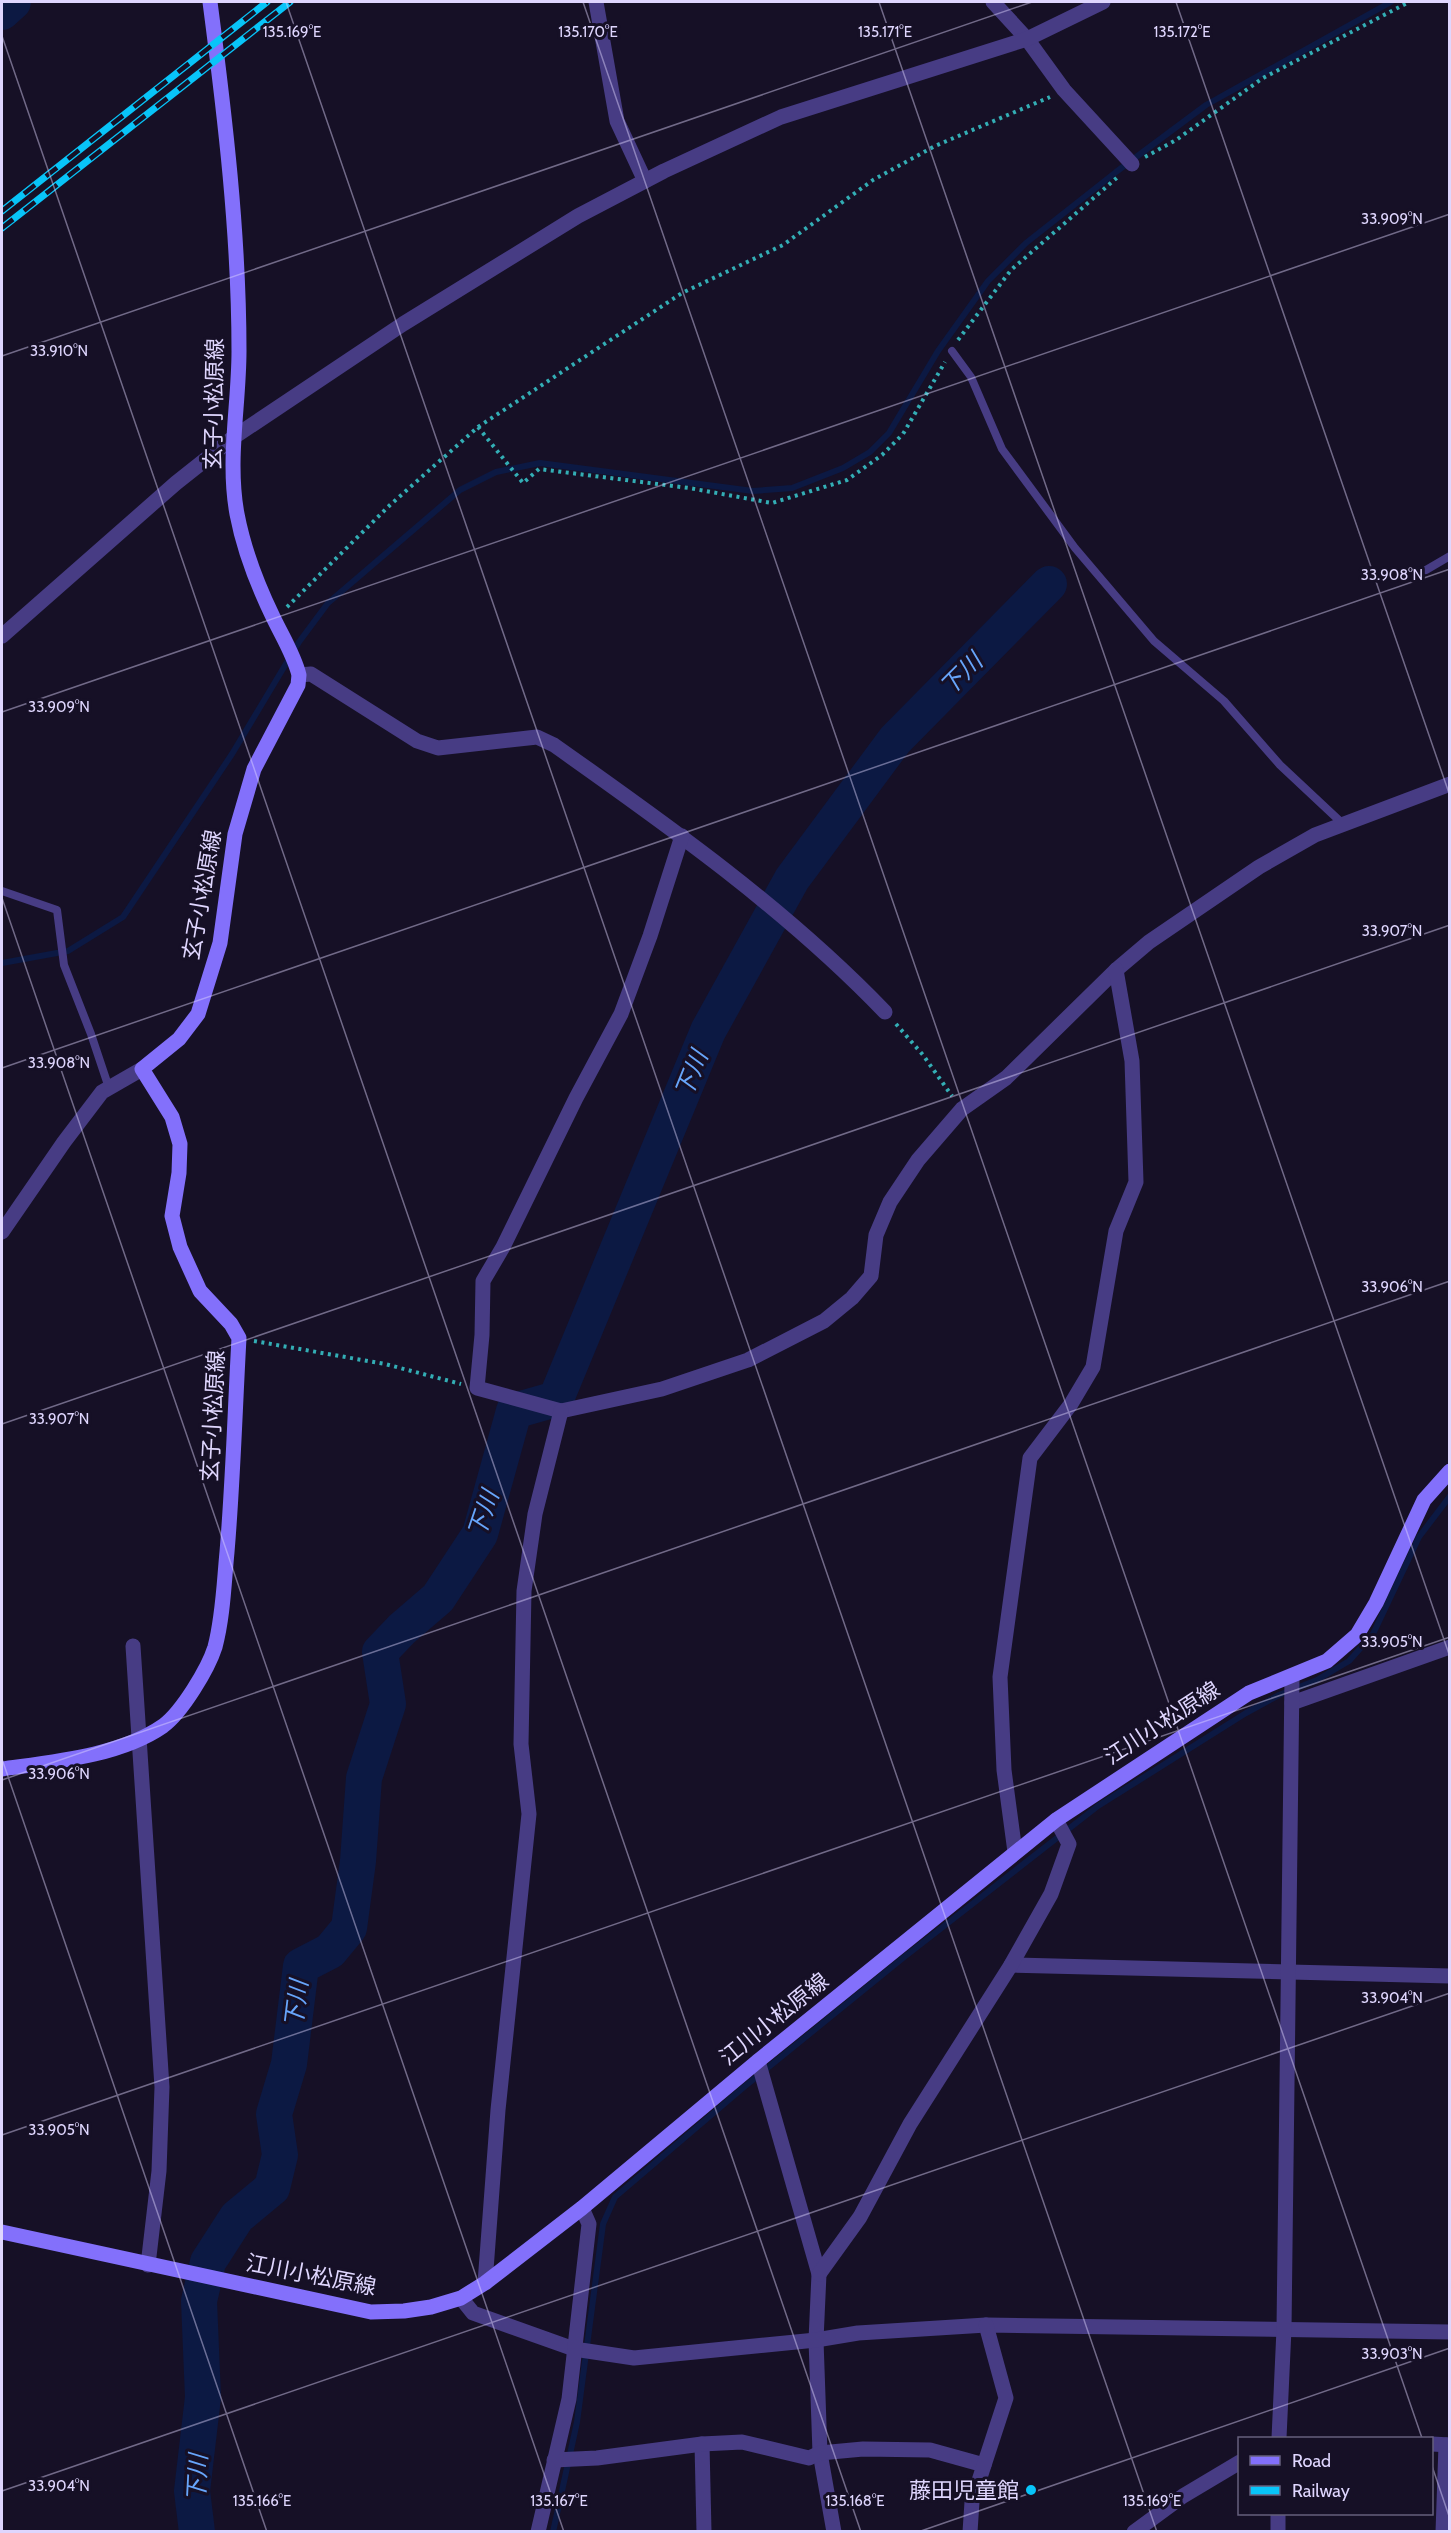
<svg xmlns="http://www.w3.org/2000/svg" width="1451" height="2533" font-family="Cabin,'Noto Sans JP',sans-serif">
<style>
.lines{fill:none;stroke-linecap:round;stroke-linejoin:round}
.stream{stroke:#0c1943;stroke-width:6}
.river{stroke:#0c1943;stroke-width:36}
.path{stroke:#33aeb5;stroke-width:4;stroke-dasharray:3 4.5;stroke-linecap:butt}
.service{stroke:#473c84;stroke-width:8}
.minor{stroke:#473c84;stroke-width:15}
.tertiary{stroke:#473c84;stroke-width:15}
.secondary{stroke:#8370fb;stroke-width:15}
.rail-casing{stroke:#08c4f8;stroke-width:7}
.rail{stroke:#161026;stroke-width:4.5;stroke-dasharray:14;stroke-linecap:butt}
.ticks{fill:none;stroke:#dfd6fe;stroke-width:1.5;stroke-opacity:0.45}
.poi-dot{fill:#08c4f8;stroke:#161026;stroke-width:2}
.labels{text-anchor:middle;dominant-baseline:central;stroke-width:6;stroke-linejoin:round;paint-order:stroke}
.street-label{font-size:22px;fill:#dfd6fe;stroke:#161026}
.poi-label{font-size:22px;fill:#dfd6fe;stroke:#161026;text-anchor:end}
.water-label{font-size:24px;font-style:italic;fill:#67a5fb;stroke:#161026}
.ticks-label{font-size:15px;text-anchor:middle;fill:#dfd6fe;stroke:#161026;stroke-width:6;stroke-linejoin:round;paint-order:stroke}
</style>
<rect width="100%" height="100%" fill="#161026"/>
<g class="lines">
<!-- stream -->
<g class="stream">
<path d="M2,963L68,951L123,917L232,754L299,642L328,603L460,490L496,472L540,463L753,491L792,488L843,468L870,452L889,433L938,351L988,281L1026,243L1116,172L1206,105L1391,2"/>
<path d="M553,2532L577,2422L603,2224L615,2197L744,2087L903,1958L1098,1806L1246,1713L1279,1695L1317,1680L1349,1661L1373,1634L1419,1537L1450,1496"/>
</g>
<!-- river -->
<g class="river">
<path d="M2,12L13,2"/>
<path d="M197,2532L192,2491L203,2397L199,2301L208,2262L237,2217L272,2188L280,2155L274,2114L289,2064L301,1966L330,1951L349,1928L358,1861L364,1778L388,1704L380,1652L402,1629L438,1598L480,1534L514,1411L556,1399L708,1031L792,879L895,740L1049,584"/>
</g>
<!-- path -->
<g class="path">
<path d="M1145,157L1176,140L1263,78L1409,2"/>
<path d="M958,340L1011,270L1120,175"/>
<path d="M478,427L523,483L539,469L689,488L772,503L847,480L882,455L903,434L945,362"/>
<path d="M287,607L390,505L478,427L682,293L783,245L873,180L935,146L1050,97"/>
<path d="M896,1024L923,1055L952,1096"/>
<path d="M254,1341L385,1364L461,1384"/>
</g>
<!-- service -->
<g class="service">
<path d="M952,351L971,377L1002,449L1075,548L1154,641L1224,701L1280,765L1343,824"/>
<path d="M1426,570L1450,556"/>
<path d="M2,891L57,910L64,965L91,1034L109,1088"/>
</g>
<!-- minor -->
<g class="minor">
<path d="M596,2L617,121L645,181"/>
<path d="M993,2L1027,39L1064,90L1132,164"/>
<path d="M299,675L311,674L417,741L438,748L537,737L554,745C670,827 786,909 885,1012"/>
<path d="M682,836L650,936L621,1014L576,1098L503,1247L483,1281L482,1335L477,1388L561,1411L662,1389L748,1360L824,1321L852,1298L871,1276L876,1235L890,1202L918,1160L962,1109L1006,1078L1116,970L1149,942L1259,867L1315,835L1450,784"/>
<path d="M2,1232L64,1142L102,1092L142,1069"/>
<path d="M133,1646L162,2087L159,2171L148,2265"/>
<path d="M1292,1703L1450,1647"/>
<path d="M1015,1852L1004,1770L1000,1677L1030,1458L1071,1404L1093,1367L1116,1231L1136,1182L1132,1061L1116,970"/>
<path d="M1011,1965L1450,1976"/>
<path d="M758,2061L819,2274L816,2340L820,2453L834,2532"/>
<path d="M819,2274L860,2217L910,2124L1011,1965L1051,1894L1069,1844L1056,1820"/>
<path d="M485,2283L498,2110L529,1814L521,1744L524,1591L535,1514L561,1411"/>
<path d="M461,2298L473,2313L574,2349L634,2358L816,2340L858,2333L986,2325L1450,2332"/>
<path d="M1279,2438L1284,2329L1292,1677"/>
<path d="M702,2444L704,2532"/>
<path d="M1432,2444L1450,2445"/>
<path d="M554,2460L597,2458L702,2444L742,2442L809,2458L820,2453L863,2449L930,2450L984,2465"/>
<path d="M538,2532L569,2399L589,2224L582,2208"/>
<path d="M970,2532L972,2502L1006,2398L986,2325"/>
<path d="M1134,2532L1183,2496L1240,2462"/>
<path d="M1278,2532V2514"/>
<path d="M1443,2532L1446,2445"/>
</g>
<!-- tertiary -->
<path class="tertiary" d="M2,636L176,483L234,437L403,324L578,216L664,171L781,117L1027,39L1103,2"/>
<!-- secondary -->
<g class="secondary">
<path d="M2,1769C52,1762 120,1756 163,1726C182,1712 208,1669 215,1647C223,1617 224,1583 227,1552C233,1481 235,1409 239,1338L231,1324L200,1291L180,1247L172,1216L179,1173L180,1144L172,1117L142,1069L179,1039L198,1014L220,943L235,834L254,769L298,685L299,675C294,655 282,636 273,617C257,584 244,551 237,514C227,460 239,405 239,351C239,234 225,117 210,2"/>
<path d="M2,2232L371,2312L404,2311L431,2307L461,2298L485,2283L582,2208L758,2061L1056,1820L1249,1693L1327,1661L1357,1635L1376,1603L1424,1500L1450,1471"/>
</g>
<!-- rail casing -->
<g class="rail-casing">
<g id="rail">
<path d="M2,211L267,2"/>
<path d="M2,228L290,2"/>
</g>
</g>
<!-- rail -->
<use href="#rail" class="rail"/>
</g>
<!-- ticks -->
<path class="ticks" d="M286,2L1157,2532M583,2L1422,2438M879,2L1450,1657M1176,2L1450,796M2,36L861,2532M2,356L1032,2M2,712L1450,214M2,898L564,2532M2,1068L1450,569M2,1424L1450,925M2,1759L267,2532M2,1780L1450,1281M2,2135L1450,1637M1432,2466L1450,2519M2,2491L1450,1993M918,2532L1450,2348"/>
<!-- markers -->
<circle class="poi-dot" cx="1031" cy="2490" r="6"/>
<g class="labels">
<!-- street labels -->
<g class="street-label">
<text transform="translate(214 404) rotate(-89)">玄子小松原線</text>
<text transform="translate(202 895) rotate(-80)">玄子小松原線</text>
<text transform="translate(213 1416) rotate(-87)">玄子小松原線</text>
<text transform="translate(1162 1723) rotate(-33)">江川小松原線</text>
<text transform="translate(774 2019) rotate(-39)">江川小松原線</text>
<text transform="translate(311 2275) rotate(11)">江川小松原線</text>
</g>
<!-- poi labels -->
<g class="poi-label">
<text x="1019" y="2490">藤田児童館</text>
</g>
<!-- water labels -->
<g class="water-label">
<text transform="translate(961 674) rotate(-45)">下川</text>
<text transform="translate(691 1074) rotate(-68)">下川</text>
<text transform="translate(483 1514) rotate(-71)">下川</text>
<text transform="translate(296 2004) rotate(-83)">下川</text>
<text transform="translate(197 2478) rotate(-87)">下川</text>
</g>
</g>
<g class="ticks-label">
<text x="1182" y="37">135.172°E</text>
<text x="292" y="37">135.169°E</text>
<text x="588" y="37">135.170°E</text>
<text x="885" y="37">135.171°E</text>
<text x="1392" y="224">33.909°N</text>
<text x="59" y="356">33.910°N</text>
<text x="1392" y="580">33.908°N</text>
<text x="59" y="712">33.909°N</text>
<text x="1392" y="936">33.907°N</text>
<text x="59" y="1068">33.908°N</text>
<text x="1392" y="1292">33.906°N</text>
<text x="59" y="1424">33.907°N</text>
<text x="1392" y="1647">33.905°N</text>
<text x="59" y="1779">33.906°N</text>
<text x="1392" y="2003">33.904°N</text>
<text x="59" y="2135">33.905°N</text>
<text x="1392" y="2359">33.903°N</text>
<text x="59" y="2491">33.904°N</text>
<text x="262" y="2506">135.166°E</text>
<text x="559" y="2506">135.167°E</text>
<text x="855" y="2506">135.168°E</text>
<text x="1152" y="2506">135.169°E</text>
</g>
<!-- border -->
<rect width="1451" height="2533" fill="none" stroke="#dfd6fe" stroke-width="6"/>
<!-- legend -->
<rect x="1238" y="2437" width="195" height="78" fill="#161026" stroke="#665f7c" stroke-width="1.5"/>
<rect x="1250" y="2456" width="30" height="9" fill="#8370fb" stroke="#665f7c" stroke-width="1.5"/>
<text x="1292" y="2467" font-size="18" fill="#dfd6fe">Road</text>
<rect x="1250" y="2486" width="30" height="9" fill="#08c4f8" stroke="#665f7c" stroke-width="1.5"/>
<text x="1292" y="2497" font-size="18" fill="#dfd6fe">Railway</text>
</svg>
